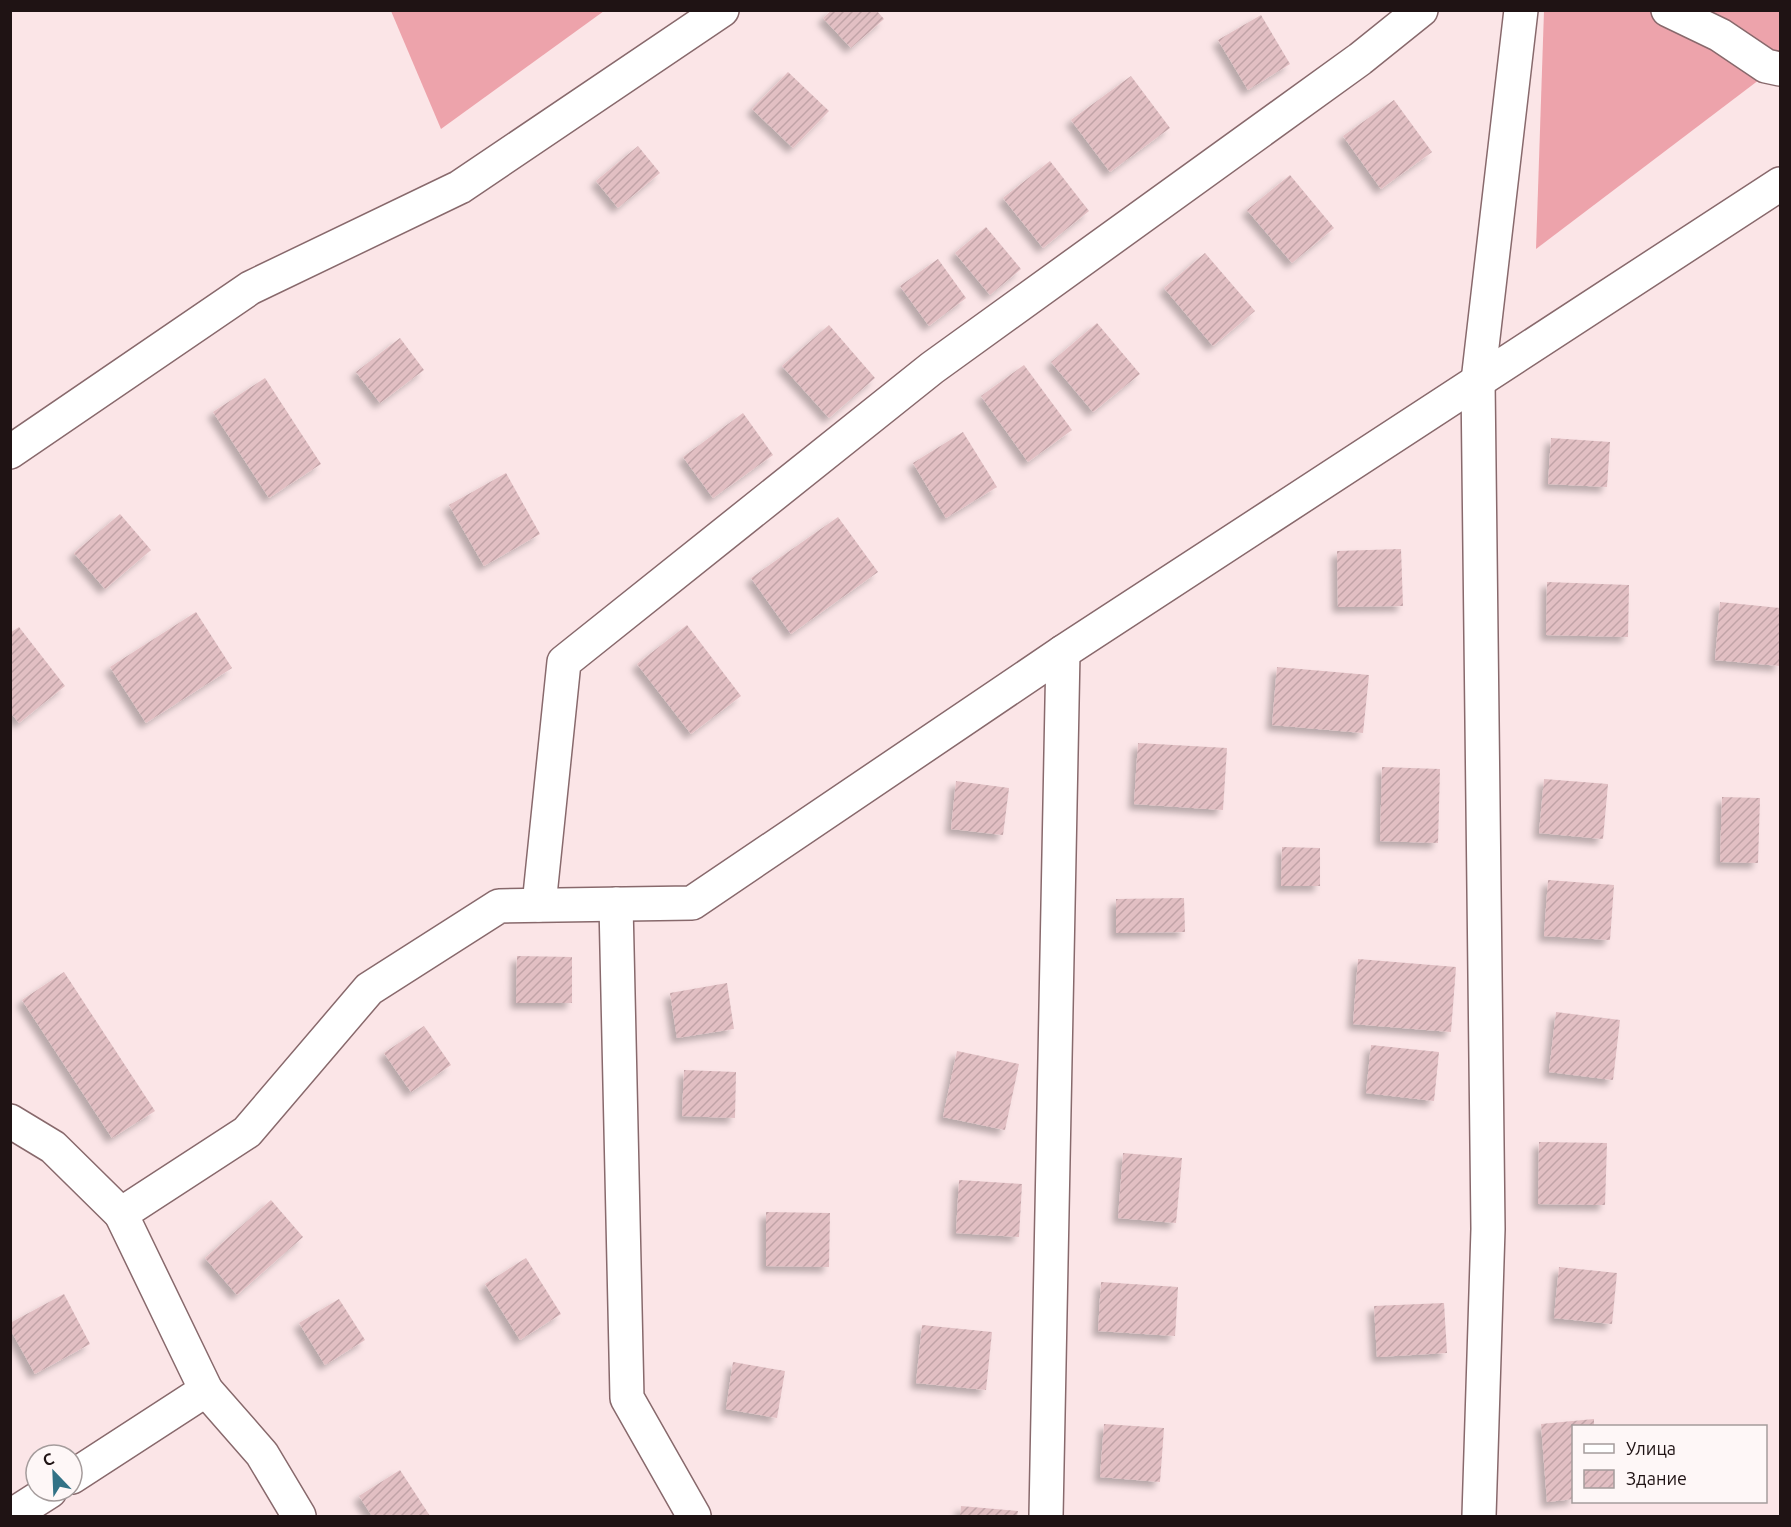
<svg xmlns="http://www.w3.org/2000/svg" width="1791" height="1527" font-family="Ubuntu,sans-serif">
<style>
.grass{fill:#eda3ab}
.building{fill:url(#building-hatch);filter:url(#shadow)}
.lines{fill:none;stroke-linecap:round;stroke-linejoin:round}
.minor-casing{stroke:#88696c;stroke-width:36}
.minor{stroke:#fff;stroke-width:33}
</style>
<defs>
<pattern id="building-hatch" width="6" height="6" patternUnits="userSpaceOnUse" patternTransform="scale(1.5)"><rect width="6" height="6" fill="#e2bfc3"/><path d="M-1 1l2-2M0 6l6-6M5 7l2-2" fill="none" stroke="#c1a3a7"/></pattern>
<filter id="shadow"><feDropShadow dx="-5.5" dy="5.5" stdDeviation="3" flood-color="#0004"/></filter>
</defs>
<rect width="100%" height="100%" fill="#fbe5e7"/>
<!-- grass -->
<g class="grass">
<path d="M391,11H604L441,129Z"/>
<path d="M1544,11H1780V64L1536,249Z"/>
</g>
<!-- building -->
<g class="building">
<path d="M832,10H876L884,19L851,48L823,18Z"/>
<path d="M1261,15L1290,64L1248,90L1218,40Z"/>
<path d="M788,72L829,111L793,148L752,109Z"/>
<path d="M1131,76L1170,128L1110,172L1071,120Z"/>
<path d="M1394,100L1432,152L1381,189L1343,136Z"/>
<path d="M638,146L660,173L618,208L596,181Z"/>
<path d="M1050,161L1089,211L1043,248L1003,198Z"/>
<path d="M1290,175L1334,228L1292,263L1247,210Z"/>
<path d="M986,227L1021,269L990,295L955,253Z"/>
<path d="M1205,253L1255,311L1213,346L1164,288Z"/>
<path d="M938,259L966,298L929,326L900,286Z"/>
<path d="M1097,323L1140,374L1093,412L1051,362Z"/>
<path d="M829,325L875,378L829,418L782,366Z"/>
<path d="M400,338L424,370L380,403L356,372Z"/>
<path d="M1024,365L1072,430L1028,462L981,396Z"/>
<path d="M265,378L321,464L269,498L213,412Z"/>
<path d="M743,413L773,455L713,498L683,457Z"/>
<path d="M963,432L997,487L946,518L913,463Z"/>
<path d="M1551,438L1610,442L1607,487L1548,484Z"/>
<path d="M506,473L540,534L484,566L449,505Z"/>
<path d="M120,514L151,550L105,589L74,553Z"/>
<path d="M838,517L878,572L791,634L751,578Z"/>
<path d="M1401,549L1403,606L1338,607L1337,551Z"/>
<path d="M1547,582L1629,585L1628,637L1546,635Z"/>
<path d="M1720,602L1780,608V666L1715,660Z"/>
<path d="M196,612L232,668L146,723L110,667Z"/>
<path d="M687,625L741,696L691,734L637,664Z"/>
<path d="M19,627L65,686L19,723L10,712V633Z"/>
<path d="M1277,667L1369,675L1363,733L1272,725Z"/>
<path d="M1138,743L1227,748L1223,810L1134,804Z"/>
<path d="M1382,767L1440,769L1438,843L1380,841Z"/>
<path d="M1544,779L1608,784L1603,839L1539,833Z"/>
<path d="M956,781L1009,788L1003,835L951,829Z"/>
<path d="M1722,797L1760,798L1758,863L1720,862Z"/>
<path d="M1282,847L1320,848V886H1281Z"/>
<path d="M1548,880L1614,885L1610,940L1544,936Z"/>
<path d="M1184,898L1185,932L1116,933V899Z"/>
<path d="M517,956L572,957V1003H516Z"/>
<path d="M1358,959L1456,967L1451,1032L1353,1024Z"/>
<path d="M64,972L155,1111L112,1138L22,1000Z"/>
<path d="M727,983L734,1029L677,1038L670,993Z"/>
<path d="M1556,1012L1620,1020L1613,1080L1549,1072Z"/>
<path d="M424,1026L451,1065L411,1092L384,1053Z"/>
<path d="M1371,1045L1439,1052L1434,1101L1366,1093Z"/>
<path d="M957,1051L1019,1064L1005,1130L943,1117Z"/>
<path d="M684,1070L736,1072L735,1118L682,1116Z"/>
<path d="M1539,1142L1607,1143L1605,1205L1538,1204Z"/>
<path d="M1123,1153L1182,1158L1176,1223L1118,1218Z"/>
<path d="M959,1180L1022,1184L1019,1237L956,1233Z"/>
<path d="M271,1200L303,1237L237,1295L205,1258Z"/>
<path d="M766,1212L830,1213L829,1267L766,1266Z"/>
<path d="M526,1258L561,1314L520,1340L485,1284Z"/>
<path d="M1559,1267L1617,1273L1612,1324L1554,1318Z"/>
<path d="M1101,1282L1178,1287L1175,1336L1098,1331Z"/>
<path d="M64,1294L90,1344L35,1374L10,1329V1323Z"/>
<path d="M339,1299L365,1340L325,1365L299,1323Z"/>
<path d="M1444,1303L1447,1353L1377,1357L1374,1306Z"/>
<path d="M922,1325L992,1332L986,1390L916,1383Z"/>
<path d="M733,1362L785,1371L777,1418L726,1409Z"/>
<path d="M1594,1419V1426H1574V1499L1547,1502L1541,1424Z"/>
<path d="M1104,1424L1164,1428L1160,1482L1100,1477Z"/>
<path d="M400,1470L430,1516H372L359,1496Z"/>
<path d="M961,1506L1018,1511L1017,1516H960Z"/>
</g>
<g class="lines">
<!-- minor casing -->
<g class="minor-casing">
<g id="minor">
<path d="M1668,10L1720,35L1766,66L1780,69"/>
<path d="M10,452L250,288L460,187L722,10"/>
<path d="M616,904L627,1398L694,1516"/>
<path d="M539,905L564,662L932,368L1360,59L1421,10"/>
<path d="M10,1121L53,1147L121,1214L247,1132L369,989L499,906L692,903L1063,652L1780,184"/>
<path d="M121,1214L206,1390L262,1454L299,1516"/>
<path d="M72,1477L206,1390"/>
<path d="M11,1516L50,1491"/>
<path d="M1046,1516L1063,652"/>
<path d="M1479,1516L1488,1229L1478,381L1521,10"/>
</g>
</g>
<!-- minor -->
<use href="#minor" class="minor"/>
</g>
<!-- border -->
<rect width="1791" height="1527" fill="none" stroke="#1f1314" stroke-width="24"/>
<!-- legend -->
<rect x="1572" y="1425" width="195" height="78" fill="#fef7f7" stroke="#a59c9c" stroke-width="1.5"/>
<rect x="1584" y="1444" width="30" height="9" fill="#ffffff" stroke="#a59c9c" stroke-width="1.5"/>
<text x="1626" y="1455" font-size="18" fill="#1f1314">Улица</text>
<rect x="1584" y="1470" width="30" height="18" fill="url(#building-hatch)" stroke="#a59c9c" stroke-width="1.5"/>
<text x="1626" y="1485" font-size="18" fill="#1f1314">Здание</text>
<!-- north arrow -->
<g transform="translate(54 1473) rotate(337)"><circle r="28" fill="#fef7f7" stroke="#a59c9c" stroke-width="1.5"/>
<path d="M0-4.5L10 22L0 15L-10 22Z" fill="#327286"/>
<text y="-9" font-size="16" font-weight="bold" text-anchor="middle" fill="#1f1314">С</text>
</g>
</svg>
